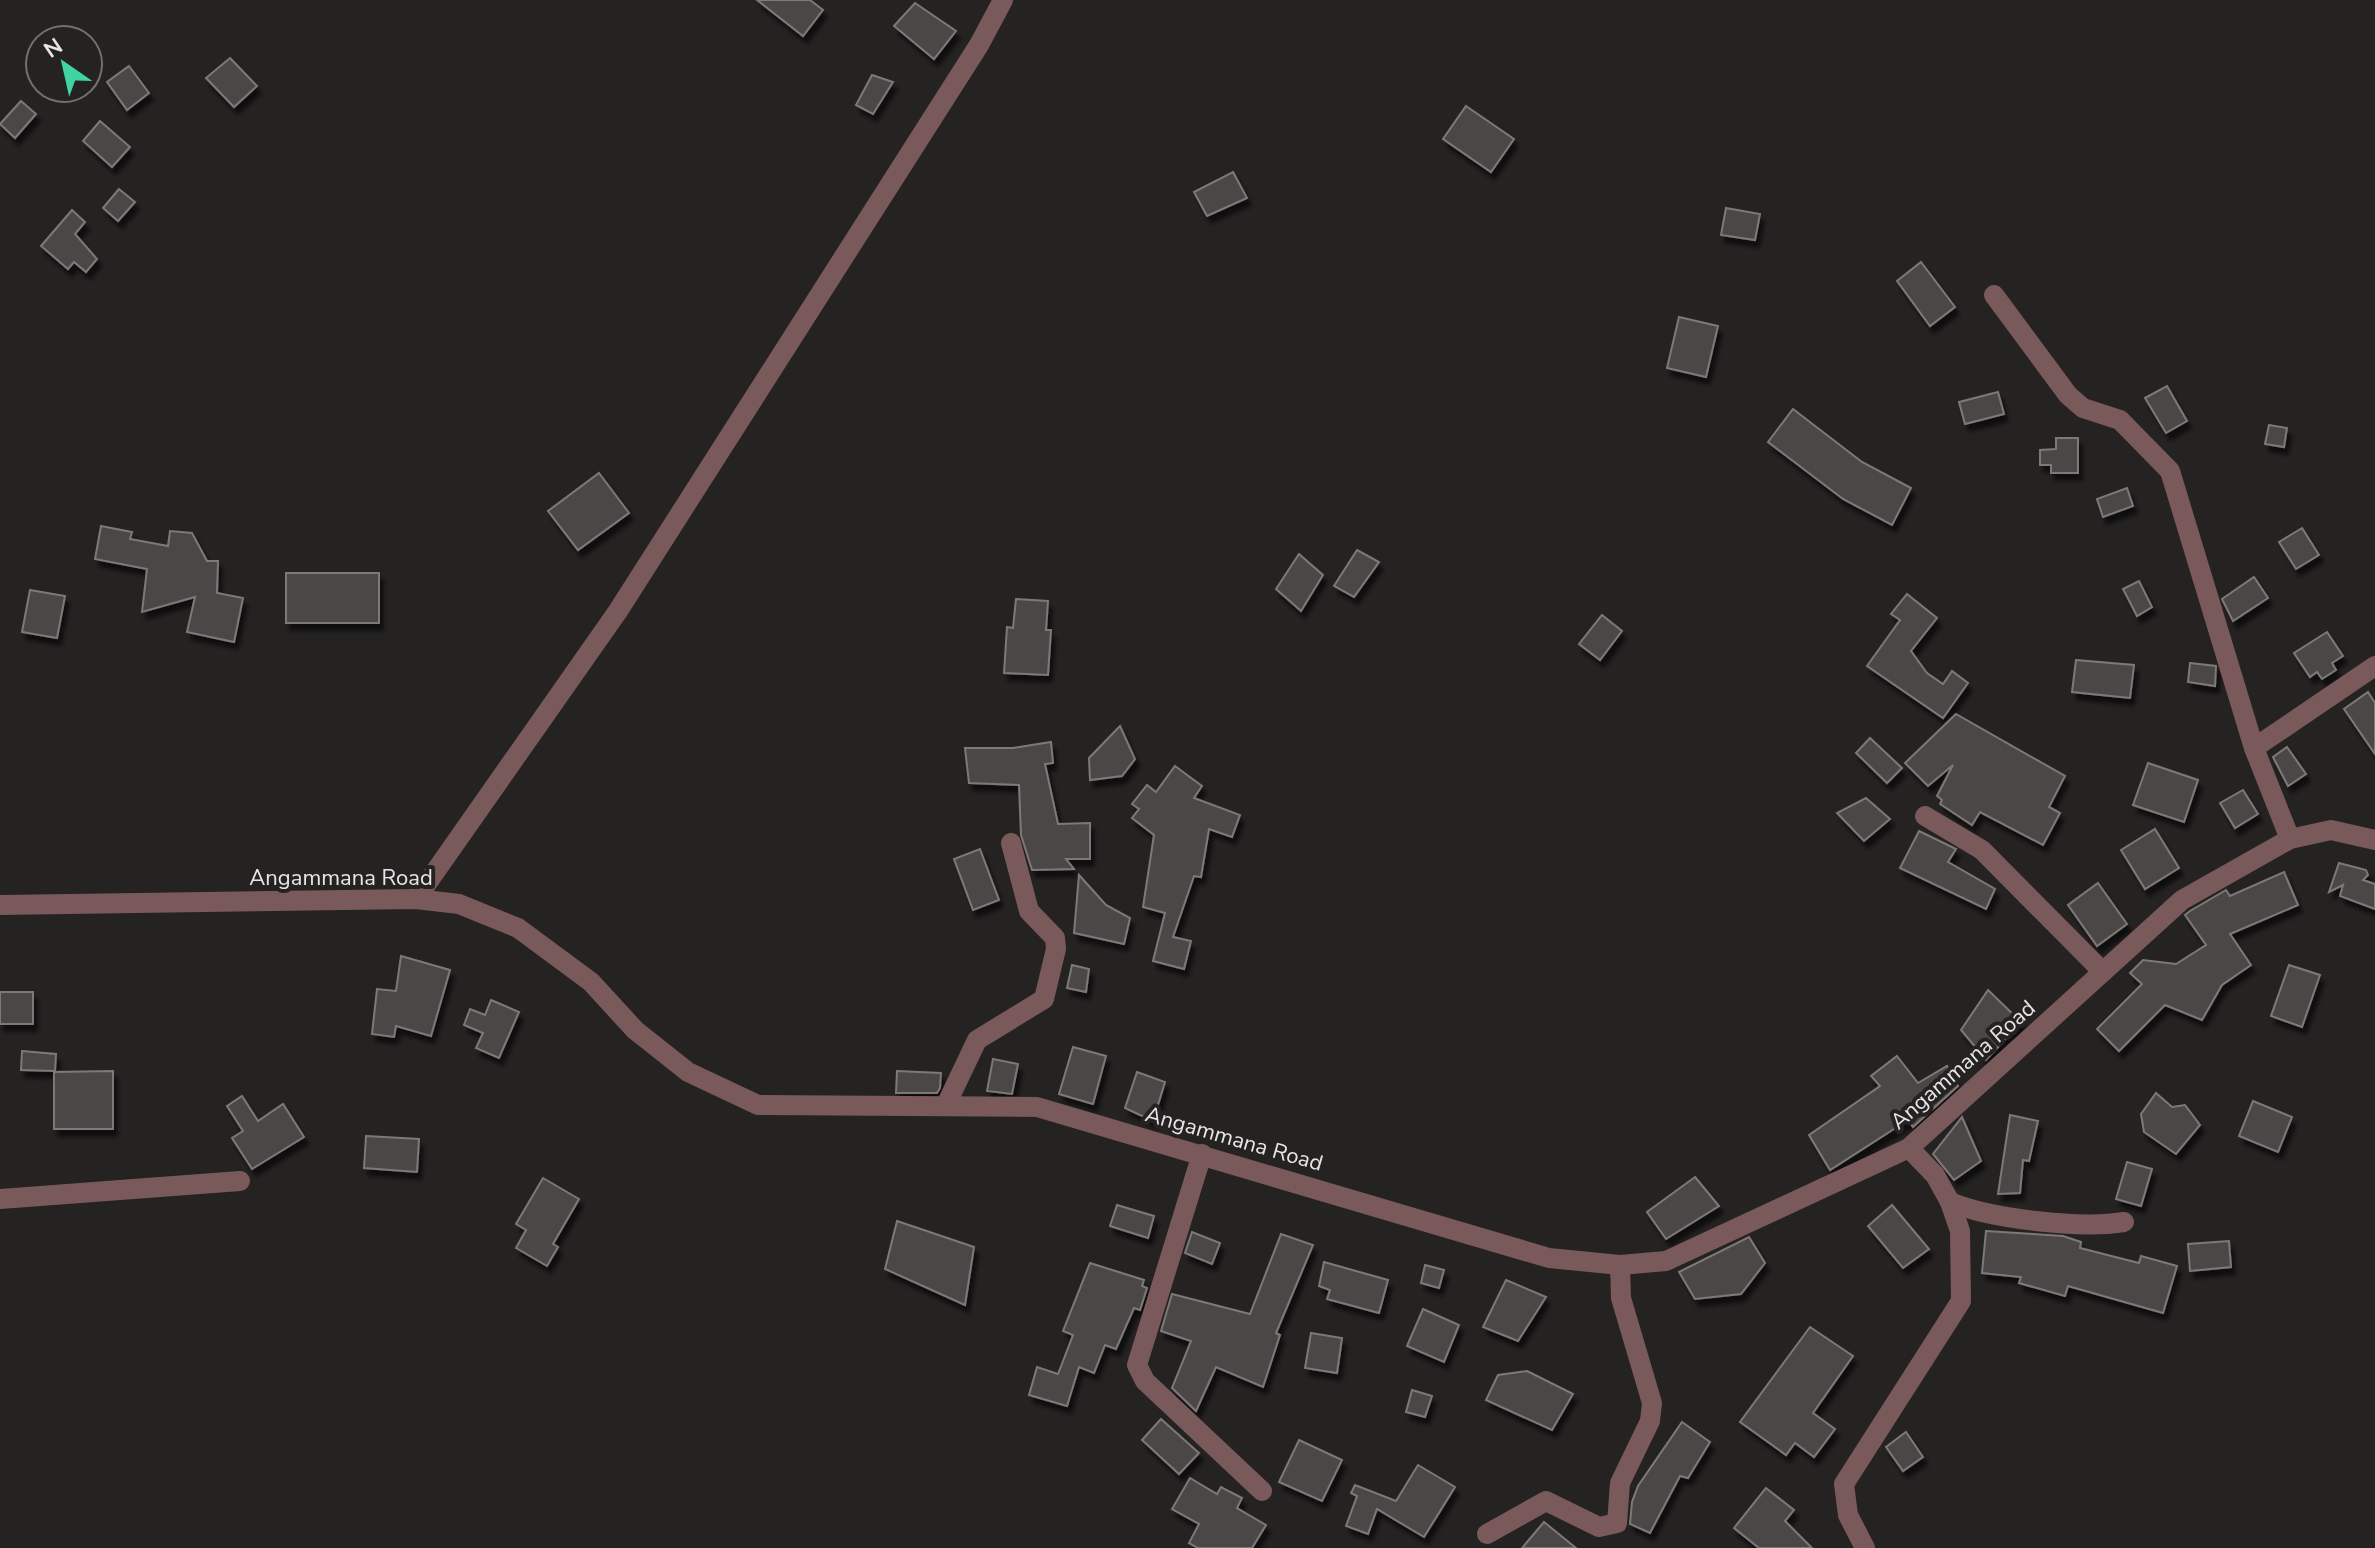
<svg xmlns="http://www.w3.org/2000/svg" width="2375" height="1548" font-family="'Nunito Sans',sans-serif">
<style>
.building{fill:#4b4747;stroke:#7d7979;stroke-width:2;filter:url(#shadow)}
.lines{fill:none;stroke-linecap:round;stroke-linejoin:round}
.minor{stroke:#7a595a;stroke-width:20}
.labels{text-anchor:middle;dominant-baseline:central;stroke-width:8;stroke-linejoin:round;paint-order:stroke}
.street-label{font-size:22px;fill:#e7e5e5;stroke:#252222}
</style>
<defs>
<filter id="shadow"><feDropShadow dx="4" dy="7" stdDeviation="2" flood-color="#0009"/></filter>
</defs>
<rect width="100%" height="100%" fill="#252222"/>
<!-- building -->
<g class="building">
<path d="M757,0H810L823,10L803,36Z"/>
<path d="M915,3L956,31L934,59L894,26Z"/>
<path d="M230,58L257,86L234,107L206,78Z"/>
<path d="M129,66L149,93L127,110L107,82Z"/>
<path d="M872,75L893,82L873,114L856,105Z"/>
<path d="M21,101L36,114L15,138L0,124Z"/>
<path d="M1466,106L1514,139L1491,172L1443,139Z"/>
<path d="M100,121L130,147L112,167L83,141Z"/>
<path d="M1233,172L1247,198L1207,216L1194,192Z"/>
<path d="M119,189L135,202L118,221L103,208Z"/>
<path d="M1726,208L1760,214L1755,240L1721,235Z"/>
<path d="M72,210L85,222L75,234L97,259L86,272L74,262L68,269L41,246Z"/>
<path d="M1921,262L1955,307L1930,326L1897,281Z"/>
<path d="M1679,317L1718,326L1706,377L1667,368Z"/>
<path d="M2167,386L2187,421L2166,433L2145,398Z"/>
<path d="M1998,392L2004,414L1965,424L1959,402Z"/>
<path d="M1793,409L1862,462L1911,488L1892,525L1843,499L1768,442Z"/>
<path d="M2269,425L2287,428L2284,447L2265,444Z"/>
<path d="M2056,438H2078V473H2051V465H2040V450L2056,449Z"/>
<path d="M599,473L629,513L578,550L548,511Z"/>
<path d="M2127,488L2133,506L2103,517L2097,499Z"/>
<path d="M101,526L132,532L130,539L168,546L170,531L192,533L207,561H218L217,593L243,598L234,642L187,632L195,597L142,612L147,569L95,559Z"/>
<path d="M2302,528L2319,555L2296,569L2279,542Z"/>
<path d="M1357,550L1379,562L1354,597L1334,586Z"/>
<path d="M1299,554L1323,575L1301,611L1276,589Z"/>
<rect x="286" y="573" width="93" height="50"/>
<path d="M2254,577L2268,598L2233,621L2222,599Z"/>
<path d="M2139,581L2152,607L2137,616L2123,589Z"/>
<path d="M30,590L65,596L57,638L22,632Z"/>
<path d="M1907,594L1937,618L1911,651L1927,673L1943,684L1952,671L1968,683L1943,718L1867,666L1900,620L1891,614Z"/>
<path d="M1016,599L1048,601L1046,630H1051L1048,675L1004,673L1007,627L1013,628Z"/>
<path d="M1602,615L1622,631L1600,660L1579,644Z"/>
<path d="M2327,632L2343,656L2332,663L2336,670L2322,679L2317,672L2310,677L2294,653Z"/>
<path d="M2076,660L2134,665L2130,698L2072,692Z"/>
<path d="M2190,663L2216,666L2215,686L2188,682Z"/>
<path d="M2368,692L2375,703V754L2344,709Z"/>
<path d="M1956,714L2065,776L2049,807L2060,813L2043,845L1980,812L1972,825L1940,804L1942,800L1937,796L1953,765L1928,786L1905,763Z"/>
<path d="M1120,726L1135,759L1122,776L1090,780L1089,758Z"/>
<path d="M1870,738L1902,768L1887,783L1856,753Z"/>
<path d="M1051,742L1053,763L1045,764L1058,824L1090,823V859H1066L1074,869L1032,870L1021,835L1019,785L969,783L965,748H1013Z"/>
<path d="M2287,747L2306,774L2288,786L2273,757Z"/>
<path d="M2148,763L2198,780L2184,822L2133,805Z"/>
<path d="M1175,766L1202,786L1194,798L1240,815L1232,837L1209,829L1201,877L1194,876L1173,937L1191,941L1184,969L1153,961L1165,913L1143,907L1154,835L1132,818L1139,809L1132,804L1147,785L1156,792Z"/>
<path d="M2243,790L2258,814L2235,828L2220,803Z"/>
<path d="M1866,798L1890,819L1864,841L1837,813Z"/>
<path d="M2155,829L2179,868L2145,889L2121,850Z"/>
<path d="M1919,831L1956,849L1948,862L1995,889L1986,909L1900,868Z"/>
<path d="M980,849L999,900L973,910L954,859Z"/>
<path d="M2339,863L2366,870L2368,875L2363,880L2375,884V909L2340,896L2343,885L2329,892Z"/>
<path d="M2284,872L2298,905L2230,934L2251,965L2222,985L2202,1020L2165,1005L2119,1051L2097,1029L2142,984L2130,973L2143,960L2176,964L2206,945L2185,915L2190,911L2226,890L2230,896Z"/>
<path d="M1079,875L1106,905L1130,918L1124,944L1074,933Z"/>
<path d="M2098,883L2127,924L2097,946L2068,905Z"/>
<path d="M401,956L450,970L431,1036L396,1026L394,1037L372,1034L377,989L396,991Z"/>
<path d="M1072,965L1089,969L1086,992L1067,988Z"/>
<path d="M2289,965L2320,975L2302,1027L2271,1016Z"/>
<path d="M1988,990L2021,1022L1986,1060L1961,1030Z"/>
<rect x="0" y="992" width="33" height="32"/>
<path d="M491,1000L519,1012L499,1058L476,1048L483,1033L464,1025L470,1009L485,1015Z"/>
<path d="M1073,1047L1106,1056L1093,1104L1059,1094Z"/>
<path d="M22,1051L56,1054L55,1071L21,1070Z"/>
<path d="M1897,1056L1918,1083L1947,1066L1958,1086L1913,1127L1908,1120L1830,1170L1809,1135L1880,1086L1871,1076Z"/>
<path d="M993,1059L1018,1064L1012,1094L987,1091Z"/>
<path d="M113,1071V1129H54V1072Z"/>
<path d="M897,1071L941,1073L940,1088L937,1093H896Z"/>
<path d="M1137,1072L1165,1082L1153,1121L1125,1108Z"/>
<path d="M2156,1093L2172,1107L2185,1105L2200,1125L2176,1154L2144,1132L2141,1114Z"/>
<path d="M242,1096L258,1121L283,1104L304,1137L252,1169L232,1138L243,1131L227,1106Z"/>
<path d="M2253,1101L2292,1117L2278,1152L2239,1136Z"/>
<path d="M2010,1115L2038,1121L2029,1161L2023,1160L2020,1193L1998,1194Z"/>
<path d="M1962,1117L1981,1161L1954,1180L1933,1154Z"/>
<path d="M366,1136L419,1139L417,1172L364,1168Z"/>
<path d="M2127,1162L2152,1169L2141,1206L2116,1199Z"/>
<path d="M1695,1177L1719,1206L1666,1239L1647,1212Z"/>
<path d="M543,1178L579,1199L553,1244L558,1247L547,1266L516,1248L526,1230L516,1224Z"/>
<path d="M1117,1205L1154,1216L1148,1238L1110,1226Z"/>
<path d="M1892,1205L1929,1249L1903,1268L1868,1226Z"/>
<path d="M897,1221L974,1247L965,1305L885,1269Z"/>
<path d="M1986,1231L2063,1236L2081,1242L2080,1248L2139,1263L2141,1256L2177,1266L2163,1313L2068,1286L2065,1296L2019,1283L2021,1277L1982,1273Z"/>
<path d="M1192,1232L1220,1243L1212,1264L1185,1253Z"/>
<path d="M1281,1234L1313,1245L1276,1333L1280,1335L1263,1387L1216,1367L1196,1411L1172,1388L1191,1341L1161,1331L1172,1294L1250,1314Z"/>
<path d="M1749,1237L1765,1263L1741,1294L1695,1299L1679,1272Z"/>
<path d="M2229,1241L2231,1267L2190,1271L2188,1244Z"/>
<path d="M1324,1262L1388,1280L1379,1313L1327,1299L1330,1290L1319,1286Z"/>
<path d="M1090,1263L1144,1280L1142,1286L1147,1288L1140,1310L1134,1308L1116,1349L1105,1345L1094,1373L1079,1367L1067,1406L1029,1395L1037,1367L1058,1374L1073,1335L1063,1331Z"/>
<path d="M1425,1265L1444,1270L1439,1288L1421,1283Z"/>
<path d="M1506,1280L1546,1297L1518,1341L1483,1327Z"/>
<path d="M1423,1309L1459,1325L1444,1362L1407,1346Z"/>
<path d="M1810,1327L1853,1356L1813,1413L1835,1429L1814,1457L1795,1443L1786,1455L1740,1422Z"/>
<path d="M1311,1333L1342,1338L1337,1373L1305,1368Z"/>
<path d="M1527,1371L1573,1394L1552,1430L1486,1400L1498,1375Z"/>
<path d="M1412,1390L1432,1396L1425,1417L1406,1412Z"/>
<path d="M1161,1419L1199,1453L1179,1474L1142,1440Z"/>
<path d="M1682,1422L1710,1442L1688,1478L1680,1476L1650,1533L1630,1524L1632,1502L1638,1486Z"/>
<path d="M1906,1432L1923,1457L1903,1471L1886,1447Z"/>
<path d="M1299,1440L1342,1460L1322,1501L1279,1482Z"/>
<path d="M1418,1465L1455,1487L1424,1537L1377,1509L1368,1534L1346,1526L1357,1496L1351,1493L1355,1485L1396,1501Z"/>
<path d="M1190,1478L1217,1494L1221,1487L1242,1498L1237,1508L1266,1525L1252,1548H1198L1189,1543L1199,1524L1172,1509Z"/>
<path d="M1766,1488L1794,1510L1785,1521L1812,1548H1759L1734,1528Z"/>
<path d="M1544,1522L1576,1548H1522Z"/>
</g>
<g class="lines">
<!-- minor -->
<g class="minor">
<path d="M1994,295L2068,395L2083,408L2120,420L2170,471L2254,748"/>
<path d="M1925,816L1982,850L2103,972"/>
<path d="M2290,839L2254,748L2375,666"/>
<path d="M416,899L618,611L979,45L1003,0"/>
<path d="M0,905L416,899L459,904L518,928L591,982L635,1030L688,1072L758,1105L1037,1107L1549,1258L1620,1265L1666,1261L1909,1148L2182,900L2290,839L2331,830L2375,840"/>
<path d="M946,1105L977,1040L1044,999L1056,949L1055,938L1029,911L1011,843"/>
<path d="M1202,1154L1137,1365L1145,1381L1262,1491"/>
<path d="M0,1199L240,1181"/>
<path d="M1950,1202C1991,1219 2080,1229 2124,1222"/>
<path d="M1487,1534L1546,1501L1599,1527L1617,1523L1620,1483L1650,1421L1652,1403L1621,1298L1620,1265"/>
<path d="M1865,1548L1848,1515L1844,1484L1961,1301L1960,1231L1950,1202L1935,1175L1909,1148"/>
</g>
</g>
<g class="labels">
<!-- street labels -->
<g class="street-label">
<text x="341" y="878">Angammana Road</text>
<text transform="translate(1963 1065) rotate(-41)">Angammana Road</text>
<text transform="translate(1234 1139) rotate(16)">Angammana Road</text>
</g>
</g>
<!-- north arrow -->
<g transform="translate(64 64) rotate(326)"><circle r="38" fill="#252222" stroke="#737070" stroke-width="2"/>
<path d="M0-6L14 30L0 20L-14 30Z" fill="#3fd4a2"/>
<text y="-12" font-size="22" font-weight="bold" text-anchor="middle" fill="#e7e5e5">N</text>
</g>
</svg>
